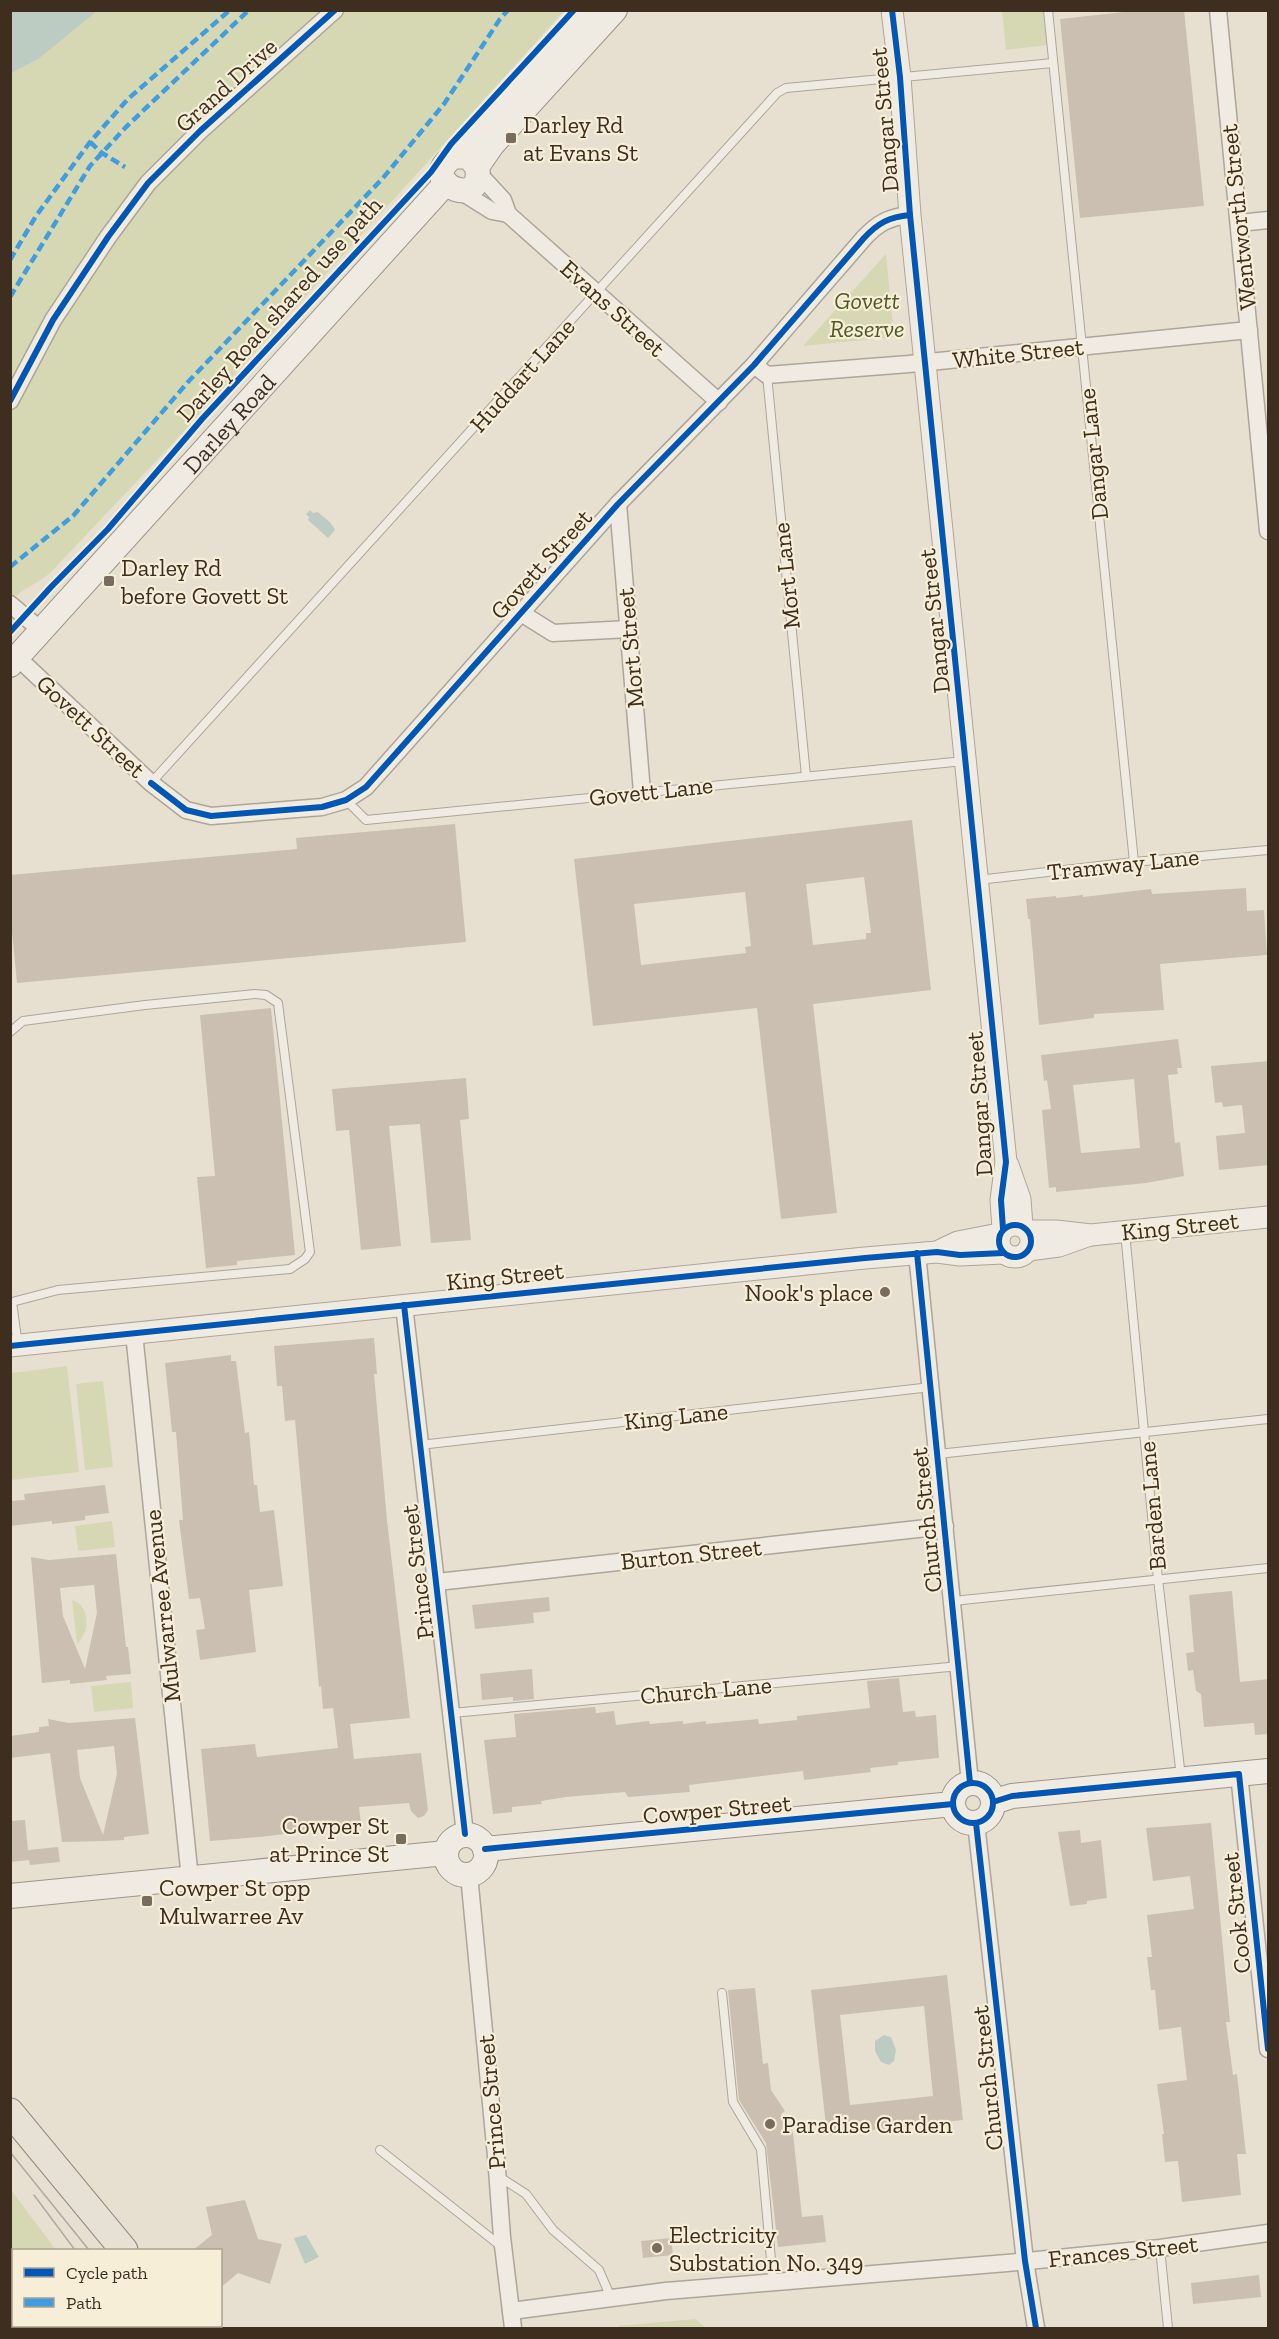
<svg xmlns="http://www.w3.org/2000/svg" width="1279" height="2339" font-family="'Zilla Slab',serif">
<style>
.green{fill:#d6d7b3}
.water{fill:#bcccc2}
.building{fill:#cbbfb2;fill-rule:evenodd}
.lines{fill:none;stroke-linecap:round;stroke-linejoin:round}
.service-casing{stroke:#ada599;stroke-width:10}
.minor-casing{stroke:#ada599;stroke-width:19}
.tertiary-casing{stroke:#ada599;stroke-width:23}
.secondary-casing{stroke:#9c958a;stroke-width:26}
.primary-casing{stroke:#928b80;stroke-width:29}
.service{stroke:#efebe3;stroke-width:8}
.minor{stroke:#efebe3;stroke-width:16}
.tertiary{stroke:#efebe3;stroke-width:21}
.secondary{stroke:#efebe3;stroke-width:24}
.primary{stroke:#e6e1d4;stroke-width:27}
.tram{stroke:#afaaa2;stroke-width:1.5}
.quiet{stroke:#3f9de0;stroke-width:4.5;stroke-dasharray:9 4.5;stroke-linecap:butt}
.cycleway-casing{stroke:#f7eed8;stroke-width:10}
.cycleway{stroke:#0057b8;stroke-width:6}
.poi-dot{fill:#786c5e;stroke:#f7eed8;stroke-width:2}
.labels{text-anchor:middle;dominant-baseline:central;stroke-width:4.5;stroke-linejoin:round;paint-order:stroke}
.street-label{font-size:24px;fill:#3d2e20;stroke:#f7eed8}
.poi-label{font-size:24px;fill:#3d2e20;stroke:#f7eed8;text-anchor:start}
.park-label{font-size:24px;font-style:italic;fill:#4d5a26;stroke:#f7eed8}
</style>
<rect width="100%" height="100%" fill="#e7e0d1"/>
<!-- green -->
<g class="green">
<path d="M11,11H564L175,441L51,572C38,584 22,588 11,601Z"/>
<path d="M1002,11H1043L1047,45L1006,50Z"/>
<path d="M886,254L894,337L803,346Z"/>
<path d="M67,1366L79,1472L11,1480V1373Z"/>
<path d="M103,1381L113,1467L85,1470L76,1384Z"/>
<path d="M112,1521L115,1547L78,1551L75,1526Z"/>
<path d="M72,1600C91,1606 90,1633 77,1644Z"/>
<path d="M131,1682L133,1708L94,1712L91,1686Z"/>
<path d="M11,2190L56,2250H14V2326H103L105,2328H11Z"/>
<path d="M695,2319L706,2328H621L618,2326Z"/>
</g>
<!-- water -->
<g class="water">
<path d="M11,10H97V11L38,59L11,73Z"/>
<path d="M310,510L313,513L318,512C324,518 332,522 335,530L328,538L308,520L309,517L306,514Z"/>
<path d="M884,2035L891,2037L896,2050L894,2061L889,2065L881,2062L875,2051V2041Z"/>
<path d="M306,2235L319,2257L305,2264L294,2238Z"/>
</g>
<!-- building -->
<g class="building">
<path d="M1142,10H1184L1204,206L1080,218L1060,19Z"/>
<path d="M912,820L931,990L813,1004L837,1213L781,1219L757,1008L593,1026L574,859ZM864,877L871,933H866V939L813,945L806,884ZM745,892L751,946L745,947L746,953L641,965L634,904Z"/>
<path d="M455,824L466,942L17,983L10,911V875L297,849L296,838Z"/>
<path d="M1246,888L1247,911L1264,910L1267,955L1160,964L1164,1010L1094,1014V1018L1039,1025L1030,919H1028L1026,899L1056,896V898L1083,895V897L1151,889L1152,894Z"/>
<path d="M271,1008L295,1255L237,1261V1265L206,1268L197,1177L215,1176L200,1015Z"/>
<path d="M1178,1039L1182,1068H1177L1178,1074L1168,1075L1175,1143L1180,1142L1184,1176L1146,1183L1056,1192V1187L1049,1188L1042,1110L1051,1109L1047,1080L1044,1081L1041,1055ZM1134,1079L1140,1148L1081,1153L1073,1085Z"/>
<path d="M1269,1061V1165L1219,1170L1216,1136L1245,1133L1242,1105L1223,1107L1222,1102L1215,1103L1211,1066Z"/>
<path d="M466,1078L469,1119L460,1120L471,1240L431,1243L420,1124L389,1126L401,1246L361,1250L349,1130L336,1131L332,1089Z"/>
<path d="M374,1338L377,1374H374L387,1520L410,1718L350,1724L354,1759L421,1753L428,1810L424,1816L418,1818L411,1811L409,1803L359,1807L361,1824L301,1830V1832L260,1837L210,1841L201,1749L255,1744L257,1757L338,1748L333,1708L323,1709L321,1686L319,1687L295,1420L285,1421L282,1386H277L274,1346Z"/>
<path d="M231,1355V1361H236L245,1433L249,1432L254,1485H257L260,1512L274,1510L283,1586L249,1590L256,1652L200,1660L196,1630L205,1629L200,1598L189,1599L179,1520H183L176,1432H172L165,1363Z"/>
<path d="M105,1485L109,1513L85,1516V1520L52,1524V1521L10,1526V1501L25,1500L24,1494Z"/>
<path d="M116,1554L126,1647H128L131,1674L106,1676L107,1680L70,1684V1680L42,1683L31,1557L49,1560ZM94,1585L97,1613L85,1669L63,1616L60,1588Z"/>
<path d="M1232,1591L1240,1682L1269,1679V1734L1255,1735L1254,1723L1204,1727L1201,1694L1196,1691L1193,1670L1188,1671L1186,1653L1194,1652L1189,1595Z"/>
<path d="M549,1597L550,1611L533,1613L534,1623L475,1629L472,1605Z"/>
<path d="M532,1669L534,1699L513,1701V1697L482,1700L480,1674Z"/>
<path d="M899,1678L903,1712L915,1711L916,1717L936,1715L939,1758L898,1762V1765L870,1768L871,1772L837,1776L804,1780L803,1771L689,1785L690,1792L628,1797L625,1792L566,1797L541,1801L542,1804L512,1807V1812L493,1814L484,1740L516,1737L514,1714L595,1707L596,1713L614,1711L616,1725L649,1721L650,1724L683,1721V1724L706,1721V1724L758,1719L759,1724L797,1720V1716L870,1708L867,1681Z"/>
<path d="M135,1718L149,1834L124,1837V1840L105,1841L62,1842L50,1753L10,1758V1736L39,1732V1727L49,1726L48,1719L69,1723ZM114,1746L117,1774L103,1835L80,1778L77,1750Z"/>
<path d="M25,1820L28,1850L58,1847L60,1862L30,1865L29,1860L10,1862V1821Z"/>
<path d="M1211,1823L1230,2022H1226L1233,2075L1237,2074L1246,2154H1237L1241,2195L1182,2202L1178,2161L1165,2162L1162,2134H1164L1157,2084L1187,2080L1181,2027L1159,2030L1155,1990H1151L1147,1957H1152L1147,1915L1194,1909L1190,1876L1153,1881L1146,1828Z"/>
<path d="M1080,1830L1081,1843L1101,1840L1107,1898L1087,1901V1904L1070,1906L1058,1832Z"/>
<path d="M947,1975L963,2120L827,2135L811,1990ZM924,2006L933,2096L850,2105L840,2015Z"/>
<path d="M755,1988L763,2064L768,2063L771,2090L785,2111L781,2114L793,2133L802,2217L823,2215L826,2242L778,2247L766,2143L739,2100L728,1990Z"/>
<path d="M245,2200L258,2239L282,2244L270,2284L238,2273L220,2288V2250H193L212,2235L206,2207Z"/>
<path d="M671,2238L673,2255L643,2258L641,2241Z"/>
<path d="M1259,2275L1261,2297L1193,2304L1191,2283Z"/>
</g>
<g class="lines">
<!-- service casing -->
<g class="service-casing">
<g id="service">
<path d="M1048,10L1134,862"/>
<path d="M767,375L806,776"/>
<path d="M151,783L777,93L786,88L1053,63"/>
<path d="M346,800L366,820L964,761"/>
<path d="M978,880L1134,862L1268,850"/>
<path d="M10,1032L23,1021L145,1005L255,994L266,995L278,1003L310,1252L305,1259L290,1269L58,1290L12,1302L18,1345"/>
<path d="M1125,1232L1158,1579L1181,1777"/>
<path d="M420,1445L931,1387"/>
<path d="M938,1454L1268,1419"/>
<path d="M953,1601L1268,1568"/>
<path d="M452,1713L960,1666"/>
<path d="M722,1993L733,2102L761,2149L773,2282"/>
<path d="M380,2150L502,2247"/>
<path d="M498,2176L526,2194L553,2230L599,2270L611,2298"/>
<path d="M1160,2248L1168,2328"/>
</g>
</g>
<!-- minor casing -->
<g class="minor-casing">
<g id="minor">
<path d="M1218,10L1268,531"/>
<path d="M478,173L503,200L508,214L719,402"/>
<path d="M460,191L492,211L508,214"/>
<path d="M1239,223L1268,220"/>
<path d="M754,365L767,375L909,364L1249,330"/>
<path d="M10,401L53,320L108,237L148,183L200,131L335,10"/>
<path d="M618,504L642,792"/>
<path d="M10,604L42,631"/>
<path d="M521,613L553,633L629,629"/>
<path d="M18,658L151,783L186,810L211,816L322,807L346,800L366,787L618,504L754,365L864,238C878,223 889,217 910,215"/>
<path d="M917,1253L970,1783"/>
<path d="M404,1305L465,1834"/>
<path d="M134,1333L190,1879"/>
<path d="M437,1582L945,1526"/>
<path d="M1239,1774L1268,2049"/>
<path d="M976,1823L1025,2261L1036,2328"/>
<path d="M469,1875L496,2156L502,2237L513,2328"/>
<path d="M511,2311L666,2291L1007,2263L1160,2248L1268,2233"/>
</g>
</g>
<!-- tertiary casing -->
<g class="tertiary-casing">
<g id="tertiary">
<path d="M892,10L900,77L910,215L1006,1162L1001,1200L1003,1229"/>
<path d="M1008,1165L1020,1199L1022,1226"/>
<circle cx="1015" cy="1241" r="16"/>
<path d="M1028,1231H1056L1091,1235L1268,1217"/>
<path d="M941,1250L958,1242L999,1234"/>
<path d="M1028,1250L1059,1246L1087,1236"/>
<path d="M10,1346L865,1258L937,1252L960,1255L1003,1253"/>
</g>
</g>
<!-- secondary casing -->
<g class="secondary-casing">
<g id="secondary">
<path d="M455,156L469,157L477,167C485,210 422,185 448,161C452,157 459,154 464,151L518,85L593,10"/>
<path d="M477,167L492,145L615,10"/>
<path id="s1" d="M10,665L446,183"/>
<circle cx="973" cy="1803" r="20"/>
<path d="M993,1802L1012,1796L1268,1771"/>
<circle cx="466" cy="1855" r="20"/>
<path d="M485,1849L953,1804"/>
<path d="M10,1896L446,1853"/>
</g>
</g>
<!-- primary casing -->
<g class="primary-casing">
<g id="primary">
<path d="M10,2112L124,2250"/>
<path d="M188,2326L192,2328"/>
</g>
</g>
<!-- service -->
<use href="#service" class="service"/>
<!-- minor -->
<use href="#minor" class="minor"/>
<!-- tertiary -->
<use href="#tertiary" class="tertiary"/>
<!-- secondary -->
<use href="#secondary" class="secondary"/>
<!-- primary -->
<use href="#primary" class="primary"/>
<!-- tram -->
<g class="tram">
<path d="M10,2152L89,2250"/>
<path d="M34,2195L75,2250"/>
<path d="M123,2326L125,2328"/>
<path d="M145,2326L148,2328"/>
</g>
<!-- quiet -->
<g class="quiet">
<path d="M90,142L102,153L125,167"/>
<path d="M10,260L36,216L90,142L128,99L230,10"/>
<path d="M10,297L90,166L126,127L249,10"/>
<path d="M10,567L73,516L188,382L383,178L444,104L500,19L508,10"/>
</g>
<!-- cycleway casing -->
<g class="cycleway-casing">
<g id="cycleway">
<path d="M892,10L900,77L910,215L1006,1162L1001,1200L1003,1229"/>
<path d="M10,401L53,320L108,237L148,183L200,131L335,10"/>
<path d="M10,632L51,587L108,529L202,419L431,172L451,144L574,10"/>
<path d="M151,783L186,810L211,816L322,807L346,800L366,787L618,504L754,365L864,238C878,223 889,217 910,215"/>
<circle cx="1015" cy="1241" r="16"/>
<path d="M917,1253L970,1783"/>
<path d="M404,1305L465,1834"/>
<path d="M10,1346L865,1258L937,1252L960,1255L1003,1253"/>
<circle cx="973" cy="1803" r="20"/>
<path d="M993,1802L1012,1796L1239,1774L1268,2049"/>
<path d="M976,1823L1025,2261L1036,2328"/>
<path d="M485,1849L953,1804"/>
</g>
</g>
<!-- cycleway -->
<use href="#cycleway" class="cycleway"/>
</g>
<!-- markers -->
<g class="poi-dot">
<rect x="505" y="132" width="12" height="12" rx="3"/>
<rect x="103" y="575" width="12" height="12" rx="3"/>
<circle cx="885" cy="1292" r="6"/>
<rect x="395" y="1833" width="12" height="12" rx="3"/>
<rect x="141" y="1895" width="12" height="12" rx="3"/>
<circle cx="770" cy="2124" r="6"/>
<circle cx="657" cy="2248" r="6"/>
</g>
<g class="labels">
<!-- street labels -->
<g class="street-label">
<text transform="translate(226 85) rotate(-42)">Grand Drive</text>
<text transform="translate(884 120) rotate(-95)">Dangar Street</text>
<text transform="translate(1238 217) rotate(-96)">Wentworth Street</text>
<text transform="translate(613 308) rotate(42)">Evans Street</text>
<text transform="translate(279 309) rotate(-48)">Darley Road shared use path</text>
<text transform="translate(1018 353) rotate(-6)">White Street</text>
<text transform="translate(522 375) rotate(-48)">Huddart Lane</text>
<text stroke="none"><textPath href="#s1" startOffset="326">Darley Road</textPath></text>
<text transform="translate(1093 454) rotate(-96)">Dangar Lane</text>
<text transform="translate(541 564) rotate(-48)">Govett Street</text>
<text transform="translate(786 576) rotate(-96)">Mort Lane</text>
<text transform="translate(934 621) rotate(-96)">Dangar Street</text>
<text transform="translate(630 648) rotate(-95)">Mort Street</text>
<text transform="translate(91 726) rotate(43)">Govett Street</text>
<text transform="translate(651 791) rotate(-6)">Govett Lane</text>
<text transform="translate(1123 864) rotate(-6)">Tramway Lane</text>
<text transform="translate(979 1104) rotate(-94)">Dangar Street</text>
<text transform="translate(1180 1226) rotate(-6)">King Street</text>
<text transform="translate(505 1276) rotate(-6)">King Street</text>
<text transform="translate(676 1416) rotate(-6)">King Lane</text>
<text transform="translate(1152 1506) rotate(-95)">Barden Lane</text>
<text transform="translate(926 1520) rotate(-96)">Church Street</text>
<text transform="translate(691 1554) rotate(-6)">Burton Street</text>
<text transform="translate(417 1572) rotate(-97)">Prince Street</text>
<text transform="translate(162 1606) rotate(-96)">Mulwarree Avenue</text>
<text transform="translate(706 1690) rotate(-5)">Church Lane</text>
<text transform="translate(717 1809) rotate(-5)">Cowper Street</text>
<text transform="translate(1236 1913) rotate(-96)">Cook Street</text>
<text transform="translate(987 2078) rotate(-96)">Church Street</text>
<text transform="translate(491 2102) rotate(-95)">Prince Street</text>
<text transform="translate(1123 2251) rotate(-6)">Frances Street</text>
</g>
<!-- poi labels -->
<g class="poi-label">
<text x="523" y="124">Darley Rd<tspan x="523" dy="28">at Evans St</tspan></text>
<text x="121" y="567">Darley Rd<tspan x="121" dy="28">before Govett St</tspan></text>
<text x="873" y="1292" text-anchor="end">Nook's place</text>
<text x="389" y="1825" text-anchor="end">Cowper St<tspan x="389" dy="28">at Prince St</tspan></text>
<text x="159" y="1887">Cowper St opp<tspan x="159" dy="28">Mulwarree Av</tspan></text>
<text x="782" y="2124">Paradise Garden</text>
<text x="669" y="2234">Electricity<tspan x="669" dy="28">Substation No. 349</tspan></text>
</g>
<!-- park labels -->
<g class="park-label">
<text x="867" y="300">Govett<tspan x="867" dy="28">Reserve</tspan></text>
</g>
</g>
<!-- border -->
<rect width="1279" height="2339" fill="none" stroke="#3d2e20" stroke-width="24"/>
<!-- legend -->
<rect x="12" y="2249" width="210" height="78" fill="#f7eed8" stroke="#ada18e" stroke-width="1.5"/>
<rect x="24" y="2268" width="30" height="9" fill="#0057b8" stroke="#ada18e" stroke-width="1.5"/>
<text x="66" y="2279" font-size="18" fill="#3d2e20">Cycle path</text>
<rect x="24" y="2298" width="30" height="9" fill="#3f9de0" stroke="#ada18e" stroke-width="1.5"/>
<text x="66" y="2309" font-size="18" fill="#3d2e20">Path</text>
</svg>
